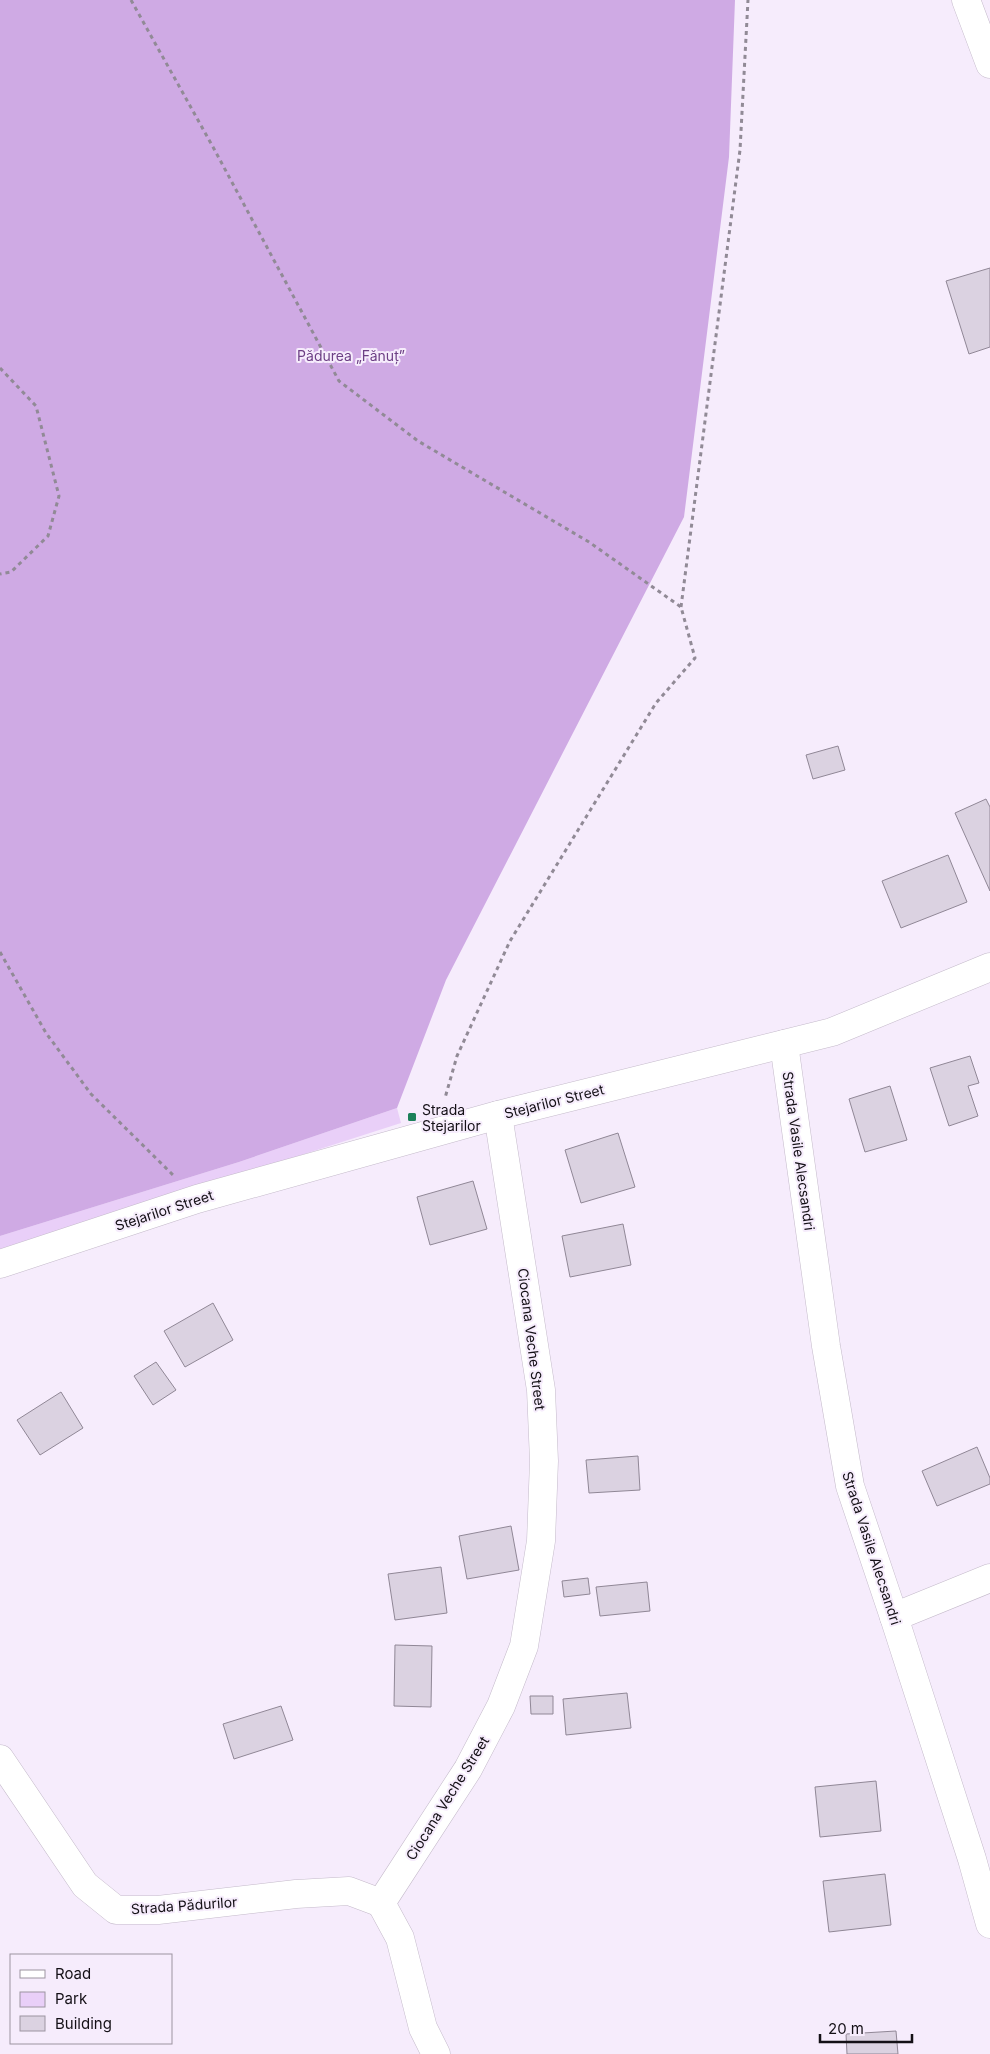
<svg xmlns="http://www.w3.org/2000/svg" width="990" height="2054" font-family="Inter,sans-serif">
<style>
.green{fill:#e9cff8}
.forest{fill:#cfaae4}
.building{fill:#dbd2e1;stroke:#908796}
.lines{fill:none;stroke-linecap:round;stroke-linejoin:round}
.minor-casing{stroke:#c4baca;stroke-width:29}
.path{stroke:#918a96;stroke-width:3;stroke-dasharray:4 4;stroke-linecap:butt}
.minor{stroke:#fff;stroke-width:28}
.poi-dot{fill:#1c815a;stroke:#f6ecfc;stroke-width:2}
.labels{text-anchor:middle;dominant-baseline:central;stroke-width:4;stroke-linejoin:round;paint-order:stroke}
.park-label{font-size:14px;fill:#6d3f85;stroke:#f6ecfc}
.street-label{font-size:14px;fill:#141016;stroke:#f6ecfc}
.poi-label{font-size:14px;fill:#141016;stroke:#f6ecfc;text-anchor:start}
</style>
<rect width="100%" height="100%" fill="#f6ecfc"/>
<!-- green -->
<path class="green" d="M397,1108L401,1123L0,1252V1236L239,1162Z"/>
<!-- forest -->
<path class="forest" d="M0,0H735L729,157L684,517L446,980L397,1108L239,1162L0,1236Z"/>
<!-- building -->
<g class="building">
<path d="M990,268V347L969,354L946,281Z"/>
<path d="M838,746L845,770L813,779L806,755Z"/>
<path d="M986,799L990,807V891L955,813Z"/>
<path d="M948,855L967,902L901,928L882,881Z"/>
<path d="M970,1056L979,1083L968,1086L978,1116L949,1126L930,1068Z"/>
<path d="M890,1086L907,1140L865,1152L849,1099Z"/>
<path d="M618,1133L635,1187L581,1203L565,1150Z"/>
<path d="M473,1181L487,1229L430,1245L417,1197Z"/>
<path d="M623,1224L631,1265L570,1277L562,1236Z"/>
<path d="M213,1303L233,1340L185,1367L164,1331Z"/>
<path d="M156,1362L176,1390L153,1405L134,1376Z"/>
<path d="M61,1392L83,1428L40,1455L17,1420Z"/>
<path d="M977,1447L990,1478V1484L937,1506L922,1471Z"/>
<path d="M638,1456L640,1490L589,1493L586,1460Z"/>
<path d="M511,1526L519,1570L467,1579L459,1536Z"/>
<path d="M441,1567L447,1613L395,1620L388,1574Z"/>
<path d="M588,1578L590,1594L564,1597L562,1581Z"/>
<path d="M647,1582L650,1611L600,1616L596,1587Z"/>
<path d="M395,1645L432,1646L431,1707L394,1706Z"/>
<path d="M627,1693L631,1728L566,1735L563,1699Z"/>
<path d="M530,1696H553V1714H531Z"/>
<path d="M281,1706L293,1740L234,1759L223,1724Z"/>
<path d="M876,1781L881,1831L820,1837L815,1787Z"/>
<path d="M885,1874L891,1925L829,1932L823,1881Z"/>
<path d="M896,2031L898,2054H847L846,2034Z"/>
</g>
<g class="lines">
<!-- minor casing -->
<g class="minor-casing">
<g id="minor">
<path d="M966,0L990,64"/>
<path d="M784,1044L826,1346L850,1486L894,1617L972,1859L990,1924"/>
<path d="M0,1264L197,1199L498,1115L832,1032L990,967"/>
<path d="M894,1617L990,1578"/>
<path d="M0,1759L85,1885L116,1910H158L296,1894L349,1891L381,1903"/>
<path d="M436,2054L423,2028L400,1938L381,1903L468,1769L501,1706L524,1646L541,1541L544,1461L541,1390L498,1115"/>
</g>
</g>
<!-- path -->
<g class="path">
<path d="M131,0L213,147L339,381L418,441L589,542L681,607L695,658L656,703L510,941L457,1056L445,1098"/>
<path d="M0,368L36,406L59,496L48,536L11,572L0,574"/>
<path d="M681,607L740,150L748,0"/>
<path d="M0,952L46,1033L91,1094L173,1175"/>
</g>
<!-- minor -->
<use href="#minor" class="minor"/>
</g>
<!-- markers -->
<rect class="poi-dot" x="407" y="1112" width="10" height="10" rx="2.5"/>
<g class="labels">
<!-- park labels -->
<g class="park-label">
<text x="351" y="355">Pădurea „Fănuț”</text>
</g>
<!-- street labels -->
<g class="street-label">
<text transform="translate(554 1101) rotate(-14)">Stejarilor Street</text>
<text transform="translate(799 1151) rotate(82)">Strada Vasile Alecsandri</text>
<text transform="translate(164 1210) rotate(-18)">Stejarilor Street</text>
<text transform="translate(532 1339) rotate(83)">Ciocana Veche Street</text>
<text transform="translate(872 1548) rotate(72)">Strada Vasile Alecsandri</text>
<text transform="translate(447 1798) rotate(-58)">Ciocana Veche Street</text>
<text transform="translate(184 1905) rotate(-4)">Strada Pădurilor</text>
</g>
<!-- poi labels -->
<g class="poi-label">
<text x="422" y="1109">Strada<tspan x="422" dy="16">Stejarilor</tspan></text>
</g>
</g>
<!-- legend -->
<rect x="10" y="1954" width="162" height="90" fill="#f6ecfc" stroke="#9c94a0"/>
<rect x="20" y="1970" width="25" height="8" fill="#ffffff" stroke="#9c94a0"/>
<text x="55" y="1979" font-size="15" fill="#141016">Road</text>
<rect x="20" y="1992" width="25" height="15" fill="#e9cff8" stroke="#9c94a0"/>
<text x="55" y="2004" font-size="15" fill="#141016">Park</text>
<rect x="20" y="2016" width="25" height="15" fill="#dbd2e1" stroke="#9c94a0"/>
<text x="55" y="2029" font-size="15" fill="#141016">Building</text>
<!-- scale -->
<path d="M820 2034v8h92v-8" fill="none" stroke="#141016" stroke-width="2.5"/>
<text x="828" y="2034" font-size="15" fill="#141016" stroke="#f6ecfc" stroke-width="4" paint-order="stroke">20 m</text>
</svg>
